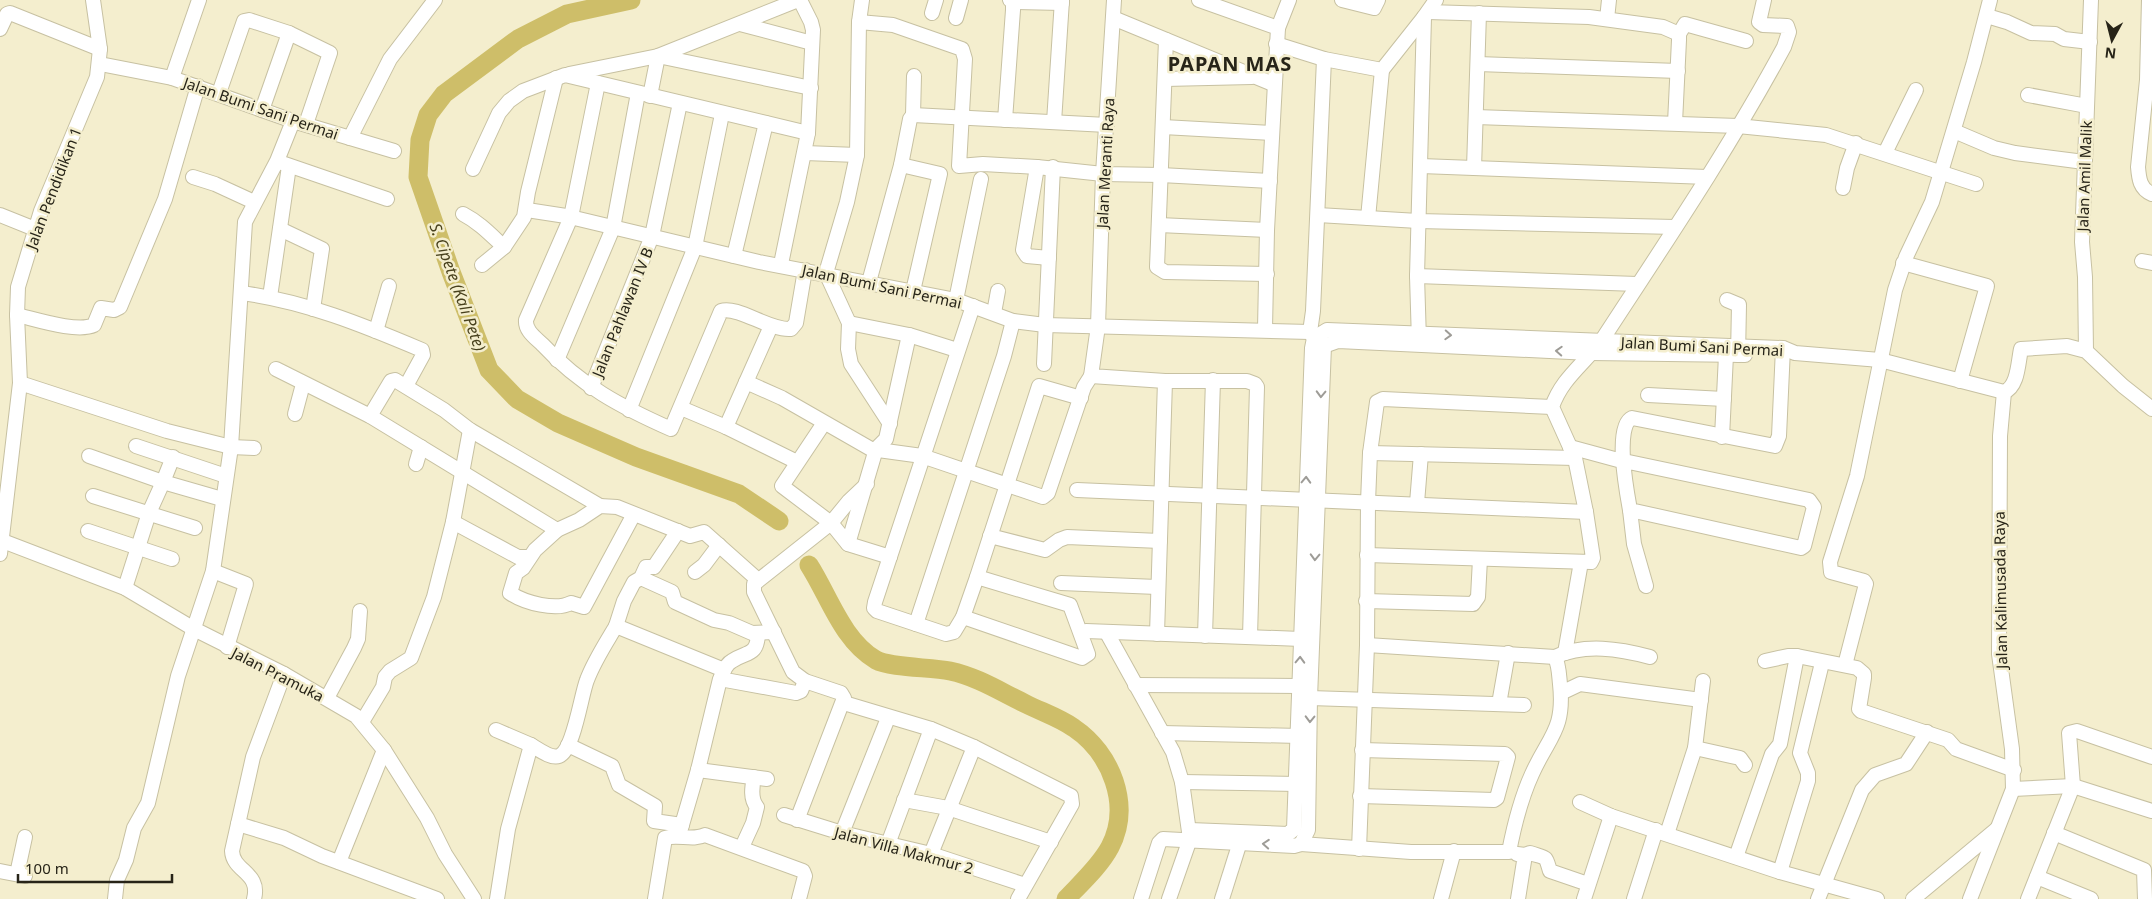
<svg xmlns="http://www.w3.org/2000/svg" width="2152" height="899" font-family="'Noto Sans',sans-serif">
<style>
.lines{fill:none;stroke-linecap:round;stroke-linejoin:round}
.river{stroke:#cebe69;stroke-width:19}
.minor-casing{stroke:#c7c1a2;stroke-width:16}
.minor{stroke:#fff;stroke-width:14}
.oneway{stroke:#9e9c97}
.labels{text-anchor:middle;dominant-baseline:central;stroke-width:5;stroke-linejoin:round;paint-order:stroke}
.street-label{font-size:15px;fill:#272418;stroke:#f4eece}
.water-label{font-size:16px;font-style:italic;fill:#48411d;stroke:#f4eece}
.district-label{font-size:20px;font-weight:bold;letter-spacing:1px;fill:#272418;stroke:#f4eece}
</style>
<rect width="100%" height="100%" fill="#f4eece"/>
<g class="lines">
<!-- river -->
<g class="river">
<path d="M631,0L567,14L518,39L444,94L428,115L420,140L418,177L451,272L489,370L517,399L558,423L636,457L739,494L779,521"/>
<path d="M809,565C829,596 842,640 876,660C891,668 931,667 950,671C978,677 1001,692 1026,704C1042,712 1060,718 1074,728C1111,753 1132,805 1110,847C1100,866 1080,884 1066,899"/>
</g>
<!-- minor casing -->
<g class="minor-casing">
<g id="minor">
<path d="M862,0L859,22L857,155L847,202L826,273L849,323L848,349L851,364L890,424"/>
<path d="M1114,0L1103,174L1098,326L1091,376L1165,381H1247L1255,384L1257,387L1250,637"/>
<path d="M1199,0L1278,28L1267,230L1265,329"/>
<path d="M1342,0L1374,8L1378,0"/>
<path d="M2149,0L2147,80L2138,167C2139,179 2140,189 2152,194"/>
<path d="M1013,2L1062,3"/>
<path d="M1428,12L1589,17L1663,27L1679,34V40L1675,123"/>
<path d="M932,13L936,0"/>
<path d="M1987,16L2007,22L2031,33L2055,34L2064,39L2090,42"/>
<path d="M956,18L961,0"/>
<path d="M1113,18L1273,84"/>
<path d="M1607,19L1609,0"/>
<path d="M859,22L893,25L962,49L965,59L959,166L983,164L1037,167L1103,174L1161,175L1270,181"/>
<path d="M740,24L812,43"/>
<path d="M1278,28L1289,0"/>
<path d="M0,29L7,14L10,13L100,49"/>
<path d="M1679,34L1685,24L1746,41"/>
<path d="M1166,40L1157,267L1165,272L1267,274"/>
<path d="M1276,44L1324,59L1382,70L1424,17"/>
<path d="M100,64L172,78L293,121L394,151"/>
<path d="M1478,64L1678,71"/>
<path d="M569,74L658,56L798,0"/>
<path d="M172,78L199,0"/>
<path d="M1165,79L1252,77"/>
<path d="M598,83L571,217L526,320C525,331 536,338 543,345C580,385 621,407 671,429L721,311C737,305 770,331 791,329L796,323L805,270"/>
<path d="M219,93L244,21L249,20L289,33L330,53L306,124"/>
<path d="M2028,95L2087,106"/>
<path d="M650,96L658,56L811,88"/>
<path d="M262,110L289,33"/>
<path d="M913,115L914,76"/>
<path d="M1476,117L1738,126L1826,135L1976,184"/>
<path d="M1005,120L1013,10V2L1010,0"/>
<path d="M1054,122L1062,0"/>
<path d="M1163,127L1272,133"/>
<path d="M1954,131L1994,148L2015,153L2084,162"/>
<path d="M350,138L390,59L435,0"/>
<path d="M805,153L857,155"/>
<path d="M1885,153L1916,90"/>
<path d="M282,163L387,199"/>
<path d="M901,165L940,174L913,291"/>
<path d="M1421,166L1707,177"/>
<path d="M1037,167L1023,250L1027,256L1049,258"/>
<path d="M1474,168L1479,13"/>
<path d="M473,169L499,113L509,101L523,91L565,75L808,133"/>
<path d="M193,177L215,184L254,202"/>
<path d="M1843,188L1847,168L1856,143"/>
<path d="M527,210L566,216L759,262L956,300L1013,321L1045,325L1310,332"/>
<path d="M463,214C480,223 490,234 504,247"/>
<path d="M0,215L35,229"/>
<path d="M1318,215L1418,221L1675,227"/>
<path d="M1368,218L1382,70"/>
<path d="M1159,225L1267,230"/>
<path d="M280,229L322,249L313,309"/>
<path d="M734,256L766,123"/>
<path d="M2142,261L2152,263"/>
<path d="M1903,263L1987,286L1960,381"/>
<path d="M781,264L808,133L813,30L811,22L800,0"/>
<path d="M482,265L504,247L524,217L528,192L556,78"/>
<path d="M1417,276L1637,284"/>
<path d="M869,282L901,165L910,119L913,115L1107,125"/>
<path d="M241,293C304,301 363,325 422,350L423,355L406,386"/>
<path d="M270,297L289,166"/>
<path d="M956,300L981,179"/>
<path d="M1727,300L1739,305L1738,355"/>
<path d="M973,306L875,602L874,608L877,611L946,634L954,632L963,617L977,577L1039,386L1081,398"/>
<path d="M994,313L998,291"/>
<path d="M17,315C35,319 77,333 94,325L101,308L114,310L120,307L165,199L198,86"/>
<path d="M849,323L909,335L957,350"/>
<path d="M376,331L389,286"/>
<path d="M1314,338L1327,330L1783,348L1795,353L1880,360L2004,392C2018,387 2018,363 2021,349L2067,346L2086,351L2123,386L2152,409"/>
<path d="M1314,338L1310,332L1313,311L1324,59"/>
<path d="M1419,341L1417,276L1424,17L1436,0"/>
<path d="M1324,346L1338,341L1590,353L1745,355"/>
<path d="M2086,351L2085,277L2082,242L2091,0"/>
<path d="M557,360L613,228L638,93"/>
<path d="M1044,364L1053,167"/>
<path d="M276,369L370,416L557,530"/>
<path d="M746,382L782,398L871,449L922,456L1043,497L1048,493L1084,387L1091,376"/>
<path d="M20,383L167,431L231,447L254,448"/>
<path d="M591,388L652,236L680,103"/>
<path d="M1648,395L1724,399"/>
<path d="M681,408L726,427L797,462"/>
<path d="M629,410L695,247L722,114"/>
<path d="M295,414L303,384"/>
<path d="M370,416L391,381L395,380L444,410L470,430L600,506"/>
<path d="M824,423L782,486L831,523L848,544L890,557"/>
<path d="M726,427L771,326"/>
<path d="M1722,437L1726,355"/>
<path d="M136,446L226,476"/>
<path d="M1570,447L1618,460L1624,461L1809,500L1814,507L1804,546L1801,548L1630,510C1627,493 1614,426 1632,418L1775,446L1779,436L1783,348"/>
<path d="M1370,453L1575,458"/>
<path d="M89,456L163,482L173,457"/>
<path d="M416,464L421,447"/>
<path d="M1077,490L1586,512"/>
<path d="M93,496L195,528"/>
<path d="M1417,503L1421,454"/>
<path d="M1630,510L1634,544L1646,586"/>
<path d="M634,514L584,607L571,603C556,611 525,603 510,593L516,573L523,568L535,550L557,530L579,520L600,506L617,507L690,536L704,532L758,580"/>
<path d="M453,522L518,557H529"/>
<path d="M88,531L172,559"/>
<path d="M678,531L654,567H646L641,578L634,582L624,601L616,626L724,670"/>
<path d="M990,536L1045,550L1059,540L1067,537L1160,541"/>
<path d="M0,540L125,588L194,629L284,674L356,716L384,750L427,818L445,854L474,899"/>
<path d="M848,544L876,449L886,439L909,335"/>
<path d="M0,554L20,383L17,315L18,287L41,211L97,77L100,49L93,0"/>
<path d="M1367,555L1591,562L1593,558L1586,512L1575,458L1552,407C1562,377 1587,362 1604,337C1666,242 1730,147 1784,47L1789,32L1787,26L1763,25L1759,22L1764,0"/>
<path d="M213,571L246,584L227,647"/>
<path d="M695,572L704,565L719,545"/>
<path d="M641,578L672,592L675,602L714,620L729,623L752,633L774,632"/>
<path d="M1061,583L1157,587"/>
<path d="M125,588L149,513L163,482L222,499"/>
<path d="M1366,601L1473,604L1478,597L1480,559"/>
<path d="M963,617L1082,658L1088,654L1070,605L977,577"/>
<path d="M916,624L1004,356L1013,321"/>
<path d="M1086,631L1301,639"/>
<path d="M1107,633L1173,752L1182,782L1190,839L1169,899"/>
<path d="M1157,634L1165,381"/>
<path d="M1205,636L1213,380"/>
<path d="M1367,645L1555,657C1585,643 1620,649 1650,657"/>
<path d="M1565,653L1581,562"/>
<path d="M1765,661L1788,656H1797L1857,668L1864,674V678L1859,709L1861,711L1948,740L1956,749L2014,770"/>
<path d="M1845,665L1866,584L1864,581L1831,572L1830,562L1857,476L1895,290L1906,257L1932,202L1974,62L1990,0"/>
<path d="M721,677C723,672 726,664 732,661C746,651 757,657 758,634"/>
<path d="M1135,685L1299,686"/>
<path d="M1561,693L1580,684L1701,700"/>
<path d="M327,698L354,648L358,639L360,611"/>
<path d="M1310,698L1524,705"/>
<path d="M844,703L931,729L974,747L1071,796L1072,804L1018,899"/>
<path d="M1499,704L1508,653"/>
<path d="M362,722L383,687L385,677L390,671L411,658L434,597L453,522L470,430"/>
<path d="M496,730L531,745"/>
<path d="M1162,733L1299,736"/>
<path d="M568,745L612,766L619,785L655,806L654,821L682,825"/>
<path d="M1695,748L1740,758L1745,765"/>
<path d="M698,770L767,779"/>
<path d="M1182,782L1297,784"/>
<path d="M2013,789L2073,786L2152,811"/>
<path d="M1360,796L1494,800L1497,798L1508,757L1505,754L1362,750"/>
<path d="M904,800L948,808L1051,842"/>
<path d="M1580,802L1611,816L1780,872L1877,899"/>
<path d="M784,815L842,833L931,854L1025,885"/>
<path d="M797,820L844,698L841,693L805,681L793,672L754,592V584L831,523L849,501L867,484"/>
<path d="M238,824L284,838L322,856L437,899"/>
<path d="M1190,830L1288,834L1294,829L1312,348L1314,338"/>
<path d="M842,833L888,718"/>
<path d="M2054,833L2144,870L2145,899"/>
<path d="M1667,834L1695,748L1703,681"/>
<path d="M679,835L698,770L720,679L796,693L801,691L805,681"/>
<path d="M888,844L931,729"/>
<path d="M1301,844L1411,852H1509C1514,826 1521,798 1532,774C1549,736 1565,730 1560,684C1559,675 1559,665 1555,657"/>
<path d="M742,847L753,823L757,807C750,799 752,787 754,777"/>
<path d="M1359,849L1367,645L1368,502L1370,453L1377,402L1383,399L1552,407"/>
<path d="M931,854L974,747"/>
<path d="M1517,854L1525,855L1518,899"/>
<path d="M1525,855L1530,853C1548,859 1545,855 1550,871L1588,884"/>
<path d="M1736,857L1772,754L1780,744L1797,656"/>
<path d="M339,862L384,750"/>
<path d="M0,871L25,876"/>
<path d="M1780,872L1808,781V773L1800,753L1821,667"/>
<path d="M17,874L25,837"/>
<path d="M2037,877L2091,899"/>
<path d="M115,899L117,880L126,860L134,828L148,803L178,676L213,571L231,447L245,222L277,161L293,121"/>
<path d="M254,899C261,872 233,872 232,851L253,757L284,674"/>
<path d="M497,899L508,829L531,745C538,749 551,759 559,756C574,750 581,695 587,680C594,661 606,643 616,626"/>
<path d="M655,899L665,838C679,834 692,841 705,835L803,871L805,876L799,899"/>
<path d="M1141,899L1159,843L1163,839L1294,846L1301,844L1308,830L1310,698L1324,346"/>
<path d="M1222,899L1240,842"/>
<path d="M1441,899L1454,851"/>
<path d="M1584,899L1611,816"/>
<path d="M1634,899L1656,830"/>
<path d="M1818,899L1862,790L1875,775L1906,764L1927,732"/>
<path d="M1913,899L1997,829"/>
<path d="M1970,899L2013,789L2012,749L1999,654L2000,436L2004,392"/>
<path d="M2028,899L2073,786L2069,733L2077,731L2152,757"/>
</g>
</g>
<!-- minor -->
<use href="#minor" class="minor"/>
</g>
<!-- one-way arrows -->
<defs><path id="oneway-chevron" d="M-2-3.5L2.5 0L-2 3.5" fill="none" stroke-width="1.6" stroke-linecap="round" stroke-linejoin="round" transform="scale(1.25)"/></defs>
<g class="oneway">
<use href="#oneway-chevron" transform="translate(1448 335) rotate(3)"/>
<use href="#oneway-chevron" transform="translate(1559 351) rotate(-177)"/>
<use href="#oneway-chevron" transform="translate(1321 394) rotate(92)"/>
<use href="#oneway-chevron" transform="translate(1306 480) rotate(-88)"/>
<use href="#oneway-chevron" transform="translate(1315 557) rotate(92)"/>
<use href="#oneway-chevron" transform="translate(1300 660) rotate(-88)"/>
<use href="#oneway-chevron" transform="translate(1310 719) rotate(91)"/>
<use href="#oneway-chevron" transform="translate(1266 844) rotate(-176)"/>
</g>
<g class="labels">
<!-- street labels -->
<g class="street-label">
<text transform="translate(261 108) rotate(19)">Jalan Bumi Sani Permai</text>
<text transform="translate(1105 163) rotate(-87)">Jalan Meranti Raya</text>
<text transform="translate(2084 176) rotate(-88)">Jalan Amil Malik</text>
<text transform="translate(53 188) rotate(-69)">Jalan Pendidikan 1</text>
<text transform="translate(882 286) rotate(12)">Jalan Bumi Sani Permai</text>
<text transform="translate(622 312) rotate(-68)">Jalan Pahlawan IV B</text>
<text transform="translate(1702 346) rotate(3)">Jalan Bumi Sani Permai</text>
<text transform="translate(2000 590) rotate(-91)">Jalan Kalimusada Raya</text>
<text transform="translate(278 674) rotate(27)">Jalan Pramuka</text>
<text transform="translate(904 850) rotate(15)">Jalan Villa Makmur 2</text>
</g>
<!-- water labels -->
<g class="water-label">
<text transform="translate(458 287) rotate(70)">S. Cipete (Kali Pete)</text>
</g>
<!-- district labels -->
<g class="district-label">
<text x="1230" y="63">PAPAN MAS</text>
</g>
</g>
<!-- north arrow -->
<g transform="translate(2112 40) rotate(187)" stroke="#f4eece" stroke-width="4" paint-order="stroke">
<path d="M0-4L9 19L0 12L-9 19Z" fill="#272418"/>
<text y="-8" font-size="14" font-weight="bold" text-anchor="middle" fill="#272418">N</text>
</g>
<!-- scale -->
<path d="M18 874v8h154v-8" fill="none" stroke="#272418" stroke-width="2.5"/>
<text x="25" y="874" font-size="15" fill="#272418" stroke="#f4eece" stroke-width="4" paint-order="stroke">100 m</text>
</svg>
